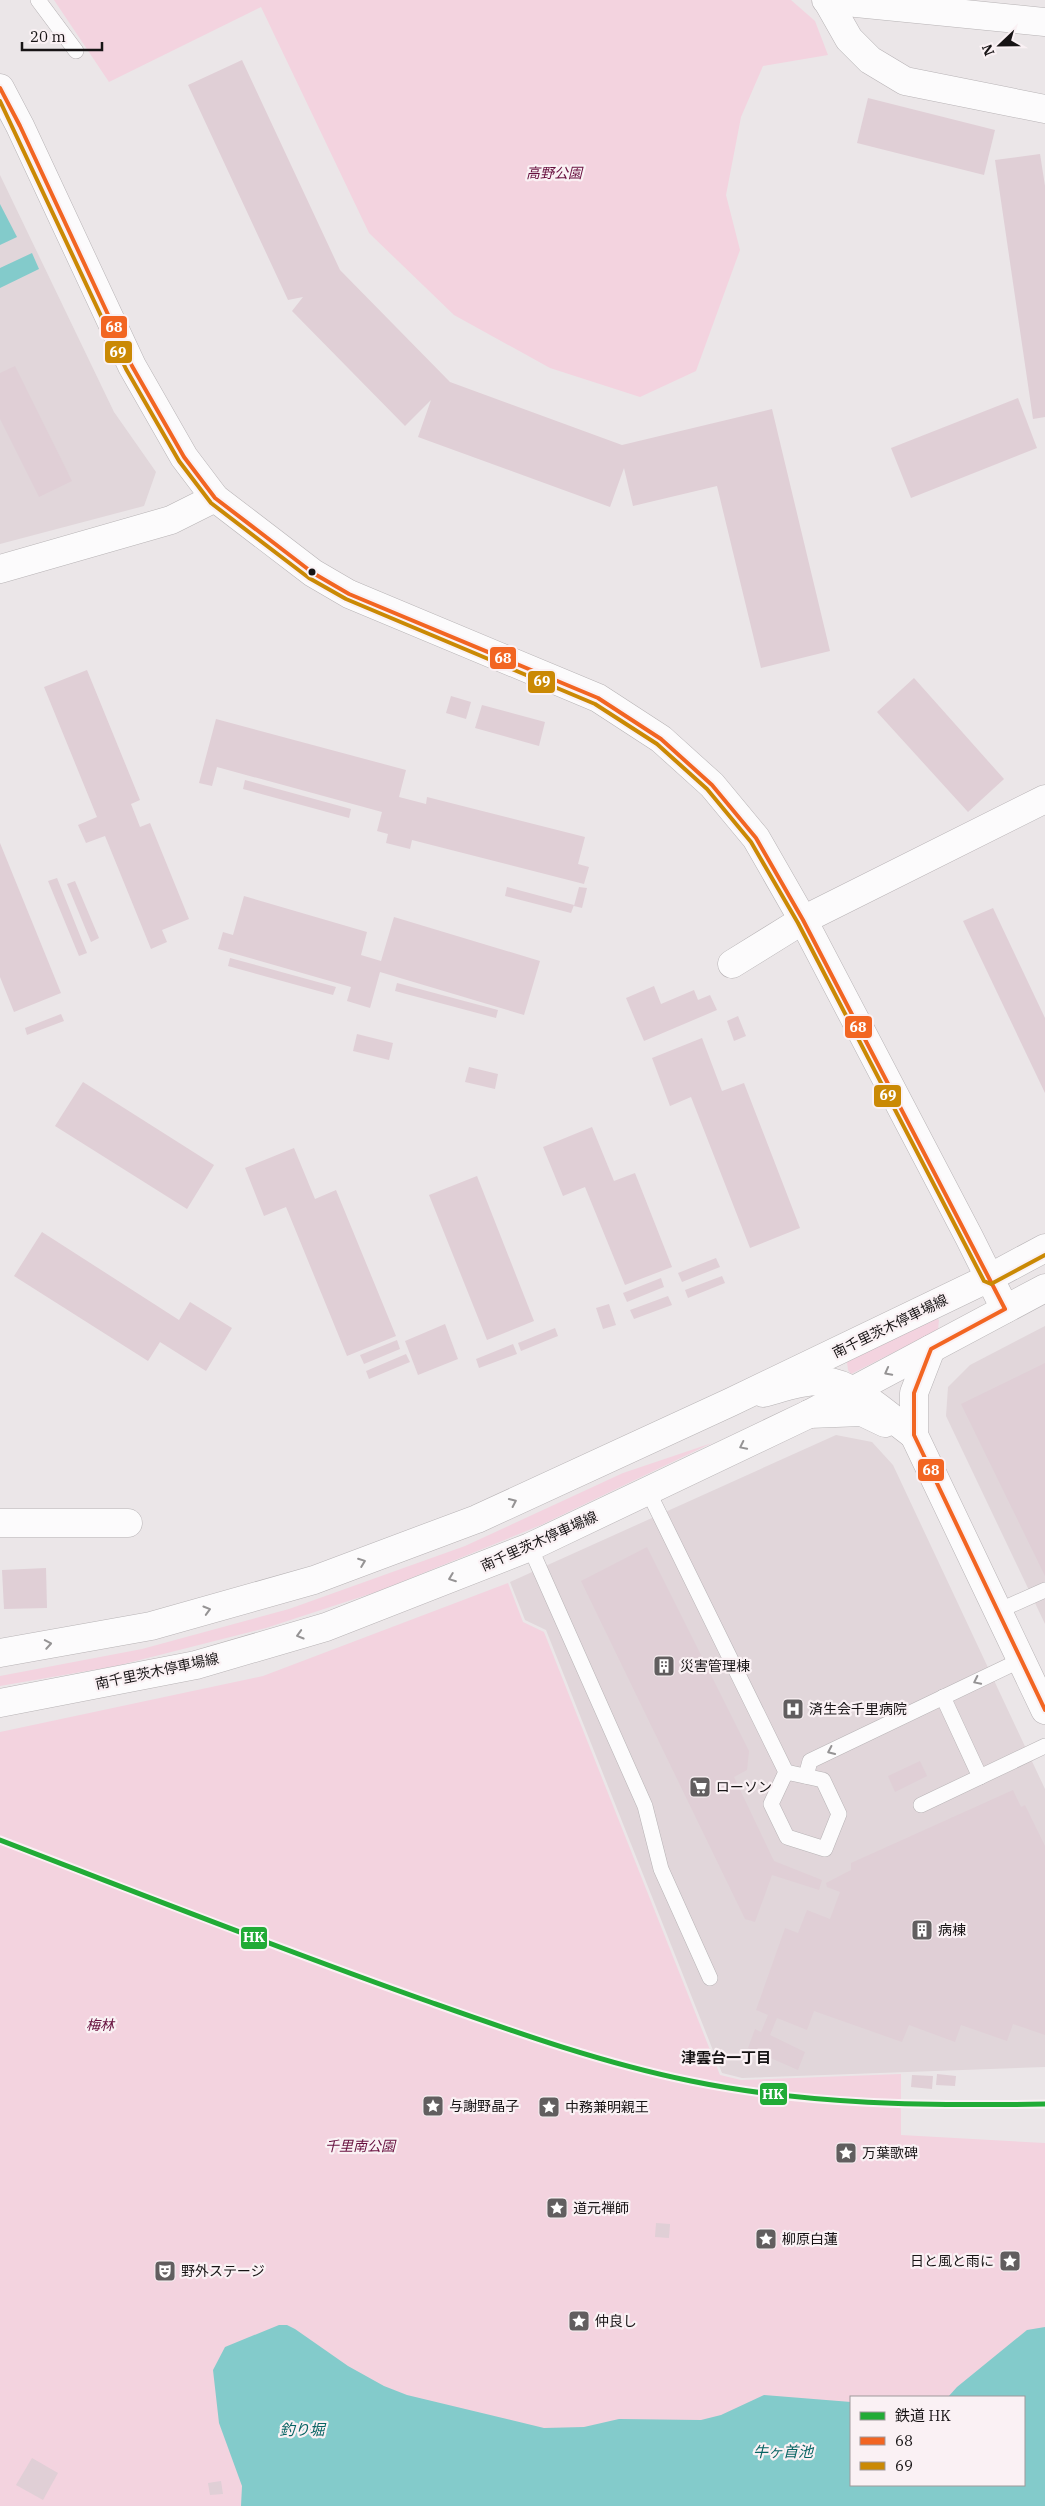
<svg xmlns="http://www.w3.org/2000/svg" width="1045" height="2506" font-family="'IBM Plex Serif','Noto Sans JP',serif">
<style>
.built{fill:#e1d6da}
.green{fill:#f3d3df;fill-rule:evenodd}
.water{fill:#83cbcb}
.building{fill:#e0cfd6}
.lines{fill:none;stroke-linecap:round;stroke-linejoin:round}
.lane-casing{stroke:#b7b3b5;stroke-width:16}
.street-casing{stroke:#b7b3b5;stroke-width:29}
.secondary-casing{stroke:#b7b3b5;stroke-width:29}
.lane{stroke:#fcfbfc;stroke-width:15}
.street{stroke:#fcfbfc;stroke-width:28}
.secondary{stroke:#fcfbfc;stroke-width:28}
.bus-1-casing{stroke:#faf1f4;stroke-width:8}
.bus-2-casing{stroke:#faf1f4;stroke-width:8}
.bus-1{stroke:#f26522;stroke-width:4}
.bus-2{stroke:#ca8904;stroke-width:4}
.rail-1-casing{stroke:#faf1f4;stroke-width:9}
.rail-1{stroke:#21ab36;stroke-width:5}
.oneway{stroke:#959394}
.bus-dot{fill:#171415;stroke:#faf1f4;stroke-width:2}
.labels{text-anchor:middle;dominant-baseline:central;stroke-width:4.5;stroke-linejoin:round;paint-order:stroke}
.park-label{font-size:14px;font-style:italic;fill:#660e3d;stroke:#faf1f4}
.street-label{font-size:14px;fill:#171415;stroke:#faf1f4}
.poi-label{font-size:14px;fill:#171415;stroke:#faf1f4;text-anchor:start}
.neighbourhood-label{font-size:15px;font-weight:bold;fill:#171415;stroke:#faf1f4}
.water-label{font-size:15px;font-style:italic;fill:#096564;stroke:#faf1f4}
.line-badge{stroke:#faf1f4;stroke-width:2}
.badge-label{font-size:14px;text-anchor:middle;font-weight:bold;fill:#fff}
</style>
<rect width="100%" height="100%" fill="#ebe6e8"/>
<!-- built -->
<g class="built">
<path d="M0,175L114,412L156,472L144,506L0,544Z"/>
<path d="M1045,1326V1624L946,1416L948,1387L970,1365Z"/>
<path d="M836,1435L872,1442L893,1465L1045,1789V2067L742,2078L722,2073L546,1630L525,1620L510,1582Z"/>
</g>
<!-- green -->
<g class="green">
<path d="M54,0H791L815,21L828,55L763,66L741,117L726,195L740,250L696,371L640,397L550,368L454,315L369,233L261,7L109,82Z"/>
<path d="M936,1318L939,1320L938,1330L851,1374L848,1370L847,1362Z"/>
<path d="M712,1443L541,1525L379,1591L266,1628L116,1666L0,1686V1676L142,1649L289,1609L465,1546L623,1473Z"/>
<path d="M508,1583L523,1622L544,1632L720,2075L741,2080L901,2074V2135L1045,2143V2506H0V1732L263,1676ZM851,2397H1024V2485H851Z"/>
</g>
<!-- water -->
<g class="water">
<path d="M0,204L17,237L0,245Z"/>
<path d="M32,253L39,269L0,288V268Z"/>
<path d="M279,2325H287L295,2329L348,2366L384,2386L407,2395L544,2428L584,2427L619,2419L701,2420L721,2415L764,2395L851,2402V2485H1024V2397H948L957,2387L1027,2330L1045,2327V2506H241L242,2486L219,2423L213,2370L225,2347Z"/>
</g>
<!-- building -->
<g class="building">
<path d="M242,60L340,270L450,382L622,445L772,409L830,651L761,668L717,486L633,506L624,468L610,507L418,437L431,400L405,426L292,311L303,297L288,300L188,85Z"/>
<path d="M868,98L995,130L984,175L857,143Z"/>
<path d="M1040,154L1045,186V417L1033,419L995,160Z"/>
<path d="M15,366L72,481L39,497L0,419V373Z"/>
<path d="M1018,398L1037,448L911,498L891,448Z"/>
<path d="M87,670L140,800L131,804L140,827L150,823L189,919L162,930L167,942L151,949L105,836L86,843L78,825L97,817L44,687Z"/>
<path d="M914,678L1004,779L968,812L877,712Z"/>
<path d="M451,696L471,702L466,719L446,713Z"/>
<path d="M482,705L545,722L539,746L475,728Z"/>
<path d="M216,719L406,770L399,797L426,804L427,797L585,837L578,864L589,867L584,884L412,840L410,849L386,843L388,834L377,831L382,812L217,767L212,786L199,783Z"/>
<path d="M245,780L351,809L349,818L243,789Z"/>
<path d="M0,843L61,993L14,1012L0,977Z"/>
<path d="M57,878L87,953L79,956L48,881Z"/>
<path d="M75,881L99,938L91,942L67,884Z"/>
<path d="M507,887L574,905L571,913L505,896Z"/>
<path d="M579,887L587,888L582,908L574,906Z"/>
<path d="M244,896L367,932L361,955L381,961L394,917L540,961L524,1015L380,972L370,1008L347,1001L351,987L218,949L223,932L233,935Z"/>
<path d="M993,908L1045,1018V1093L963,921Z"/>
<path d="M230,958L336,987L333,995L228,966Z"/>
<path d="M397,983L498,1010L496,1018L395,991Z"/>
<path d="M654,986L661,1004L694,990L698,1000L710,995L717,1010L644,1041L626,998Z"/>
<path d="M61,1014L64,1021L27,1035L25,1028Z"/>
<path d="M738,1016L746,1036L734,1041L727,1021Z"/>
<path d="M357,1034L393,1043L389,1060L353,1051Z"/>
<path d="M702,1038L722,1091L744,1083L800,1228L750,1248L691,1097L670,1106L652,1058Z"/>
<path d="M469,1067L498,1074L495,1089L465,1082Z"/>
<path d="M83,1082L214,1165L187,1209L55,1126Z"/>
<path d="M592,1127L614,1181L635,1173L672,1267L625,1285L585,1187L563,1196L543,1147Z"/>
<path d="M294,1148L315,1199L336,1190L396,1336L347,1356L286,1207L264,1216L245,1168Z"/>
<path d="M477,1176L534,1321L487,1340L429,1195Z"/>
<path d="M42,1232L179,1320L190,1302L232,1328L206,1371L160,1342L148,1361L14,1276Z"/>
<path d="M716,1258L720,1267L682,1282L678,1273Z"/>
<path d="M722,1276L725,1283L688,1298L685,1290Z"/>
<path d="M661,1278L664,1287L627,1302L623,1293Z"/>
<path d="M668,1296L672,1305L634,1319L630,1310Z"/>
<path d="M609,1304L616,1325L603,1329L596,1308Z"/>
<path d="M445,1324L458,1359L418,1375L405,1341Z"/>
<path d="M555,1328L558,1336L521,1351L518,1343Z"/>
<path d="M397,1340L400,1349L364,1364L360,1355Z"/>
<path d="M513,1344L517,1354L479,1368L476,1359Z"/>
<path d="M406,1354L410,1362L369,1379L366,1371Z"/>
<path d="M1045,1363V1576L961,1404Z"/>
<path d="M647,1547L749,1751L747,1770L734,1777L774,1861L822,1880L819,1890L772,1875L755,1922L745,1919L581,1581Z"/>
<path d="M46,1568L47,1608L4,1609L2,1570Z"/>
<path d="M920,1761L927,1776L895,1792L888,1776Z"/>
<path d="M1013,1790L1021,1807L1025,1805L1045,1846V2035L1013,2024L1007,2041L961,2025L955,2042L909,2025L902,2042L814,2011L807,2030L777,2018L770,2035L805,2052L798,2070L748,2048L755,2029L761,2032L768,2015L756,2010L785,1928L798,1933L807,1910L830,1919L840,1892L827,1887L826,1883L851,1870V1863Z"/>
<path d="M937,2074L956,2076L955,2086L936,2085Z"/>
<path d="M912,2075L933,2076L932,2089L911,2087Z"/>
<path d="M656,2223L670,2224L669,2238L655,2237Z"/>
<path d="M32,2458L58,2473L43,2500L16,2485Z"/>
<path d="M221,2481L223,2494L210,2495L208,2483Z"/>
</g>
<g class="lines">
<!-- lane casing -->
<g class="lane-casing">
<g id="lane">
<path d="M38,0L76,51"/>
<path d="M648,1491L786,1772"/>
<path d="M530,1547L645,1806L661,1869L710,1978"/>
<path d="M998,1611L1045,1590"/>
<path d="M943,1697L980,1777"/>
<path d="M786,1772L823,1780L839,1814L825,1849L787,1837L771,1804Z"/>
<path d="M806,1776L810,1761L1021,1660"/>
<path d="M921,1805L1045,1746"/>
</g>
</g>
<!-- street casing -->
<g class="street-casing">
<g id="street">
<path d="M828,2L849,39L870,60L905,81L1045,109"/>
<path d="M0,569L171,520L215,498"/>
<path d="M732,964L803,920L1045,799"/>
<path d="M763,1393C782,1388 804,1380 824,1381C855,1383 890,1418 914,1435"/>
<path d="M809,1414L862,1412L885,1423"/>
<path d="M0,1523H128"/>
</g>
</g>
<!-- secondary casing -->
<g class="secondary-casing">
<g id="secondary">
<path d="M826,0L1045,22"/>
<path d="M0,88L20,126L132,366L184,457L215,498L313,573L349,594L598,698L661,739L712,785L756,838L803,920L969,1237L1005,1309"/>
<path d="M931,1349L914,1393V1435L1045,1710"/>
<path d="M0,1653L151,1626L314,1580L477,1519L731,1402L989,1278L1045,1248"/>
<path d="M0,1703L196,1665L326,1627L530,1547L809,1414L1045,1288"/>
</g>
</g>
<!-- lane -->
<use href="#lane" class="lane"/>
<!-- street -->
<use href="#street" class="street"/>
<!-- secondary -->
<use href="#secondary" class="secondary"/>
<!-- bus-1 casing -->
<g class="bus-1-casing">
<path id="bus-1" d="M0,88L20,126L132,366L184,457L215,498L313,573L349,594L598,698L661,739L712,785L756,838L803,920L1005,1309L931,1349L914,1393V1435L1045,1710"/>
</g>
<!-- bus-2 casing -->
<g class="bus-2-casing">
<path id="bus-2" d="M0,101L126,369L179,461L211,503L309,578L346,599L595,704L657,744L707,789L751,842L798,923L984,1281L991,1284L1045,1255"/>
</g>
<!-- bus-1 -->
<use href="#bus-1" class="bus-1"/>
<!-- bus-2 -->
<use href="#bus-2" class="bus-2"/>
<!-- rail-1 casing -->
<g class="rail-1-casing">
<path id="rail-1" d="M0,1840C143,1895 285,1951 430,2002C515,2032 602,2063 691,2081C808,2105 927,2106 1045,2104"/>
</g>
<!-- rail-1 -->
<use href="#rail-1" class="rail-1"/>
</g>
<!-- one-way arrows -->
<defs><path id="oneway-chevron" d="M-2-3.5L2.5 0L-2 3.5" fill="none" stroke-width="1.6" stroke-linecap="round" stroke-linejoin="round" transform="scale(1.25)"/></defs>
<g class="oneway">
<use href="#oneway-chevron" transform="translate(888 1372) rotate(152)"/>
<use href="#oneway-chevron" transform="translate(743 1446) rotate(154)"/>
<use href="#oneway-chevron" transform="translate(513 1502) rotate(-25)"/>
<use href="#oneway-chevron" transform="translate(362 1562) rotate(-21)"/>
<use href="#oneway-chevron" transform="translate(452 1578) rotate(159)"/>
<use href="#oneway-chevron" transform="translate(207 1610) rotate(-16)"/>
<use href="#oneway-chevron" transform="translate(300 1635) rotate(164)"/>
<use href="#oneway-chevron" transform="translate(48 1644) rotate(-10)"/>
<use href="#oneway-chevron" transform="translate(977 1681) rotate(154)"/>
<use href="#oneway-chevron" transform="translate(831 1751) rotate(155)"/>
</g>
<!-- icons -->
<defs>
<g id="building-square" transform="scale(1.125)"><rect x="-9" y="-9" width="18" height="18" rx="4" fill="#615e5f" stroke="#faf1f4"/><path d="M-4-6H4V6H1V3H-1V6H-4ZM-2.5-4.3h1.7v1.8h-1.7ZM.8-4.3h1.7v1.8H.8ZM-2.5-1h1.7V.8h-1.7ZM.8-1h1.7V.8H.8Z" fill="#fff"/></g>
<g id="hospital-square" transform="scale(1.125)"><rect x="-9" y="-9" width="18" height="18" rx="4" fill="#615e5f" stroke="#faf1f4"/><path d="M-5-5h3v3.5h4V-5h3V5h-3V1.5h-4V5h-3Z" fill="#fff"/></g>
<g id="supermarket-square" transform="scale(1.125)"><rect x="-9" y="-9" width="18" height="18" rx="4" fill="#615e5f" stroke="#faf1f4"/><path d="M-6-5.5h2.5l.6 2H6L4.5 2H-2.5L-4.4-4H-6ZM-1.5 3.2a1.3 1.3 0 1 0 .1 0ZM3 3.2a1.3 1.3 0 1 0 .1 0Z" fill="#fff"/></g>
<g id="sight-square" transform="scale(1.125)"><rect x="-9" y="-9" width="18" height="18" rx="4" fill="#615e5f" stroke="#faf1f4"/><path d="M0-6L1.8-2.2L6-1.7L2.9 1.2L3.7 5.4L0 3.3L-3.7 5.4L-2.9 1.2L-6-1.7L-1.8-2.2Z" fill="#fff"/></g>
<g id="theatre-square" transform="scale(1.125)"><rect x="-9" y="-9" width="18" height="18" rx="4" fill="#615e5f" stroke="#faf1f4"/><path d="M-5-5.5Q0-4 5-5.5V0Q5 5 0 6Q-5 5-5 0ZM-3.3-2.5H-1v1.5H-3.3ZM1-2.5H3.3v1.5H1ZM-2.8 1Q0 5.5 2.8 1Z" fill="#fff"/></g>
</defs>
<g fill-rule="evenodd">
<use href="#building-square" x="664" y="1666"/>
<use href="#hospital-square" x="793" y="1709"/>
<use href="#supermarket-square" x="700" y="1787"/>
<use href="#building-square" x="922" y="1930"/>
<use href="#sight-square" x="433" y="2106"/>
<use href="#sight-square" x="549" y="2107"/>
<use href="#sight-square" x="846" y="2153"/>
<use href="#sight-square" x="557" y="2208"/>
<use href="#sight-square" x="766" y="2239"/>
<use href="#sight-square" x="1010" y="2261"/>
<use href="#theatre-square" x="165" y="2271"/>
<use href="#sight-square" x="579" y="2321"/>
</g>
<!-- markers -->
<circle class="bus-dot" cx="312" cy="572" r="4.5"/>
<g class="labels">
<!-- park labels -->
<g class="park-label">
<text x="554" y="173">高野公園</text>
<text x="100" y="2025">梅林</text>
<text x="360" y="2146">千里南公園</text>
</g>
<!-- street labels -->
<g class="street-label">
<text transform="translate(890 1326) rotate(-26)">南千里茨木停車場線</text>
<text transform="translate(539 1541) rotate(-24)">南千里茨木停車場線</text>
<text transform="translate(157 1671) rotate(-12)">南千里茨木停車場線</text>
</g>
<!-- poi labels -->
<g class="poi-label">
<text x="680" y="1666">災害管理棟</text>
<text x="809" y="1709">済生会千里病院</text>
<text x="716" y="1787">ローソン</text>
<text x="938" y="1930">病棟</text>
<text x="449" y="2106">与謝野晶子</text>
<text x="565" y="2107">中務兼明親王</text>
<text x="862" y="2153">万葉歌碑</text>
<text x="573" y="2208">道元禅師</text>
<text x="782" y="2239">柳原白蓮</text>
<text x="994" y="2261" text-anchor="end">日と風と雨に</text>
<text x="181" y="2271">野外ステージ</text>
<text x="595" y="2321">仲良し</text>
</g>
<!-- neighbourhood labels -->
<g class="neighbourhood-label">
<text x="726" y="2057">津雲台一丁目</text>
</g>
<!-- water labels -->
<g class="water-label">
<text x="302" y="2429">釣り堀</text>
<text x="783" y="2451">牛ヶ首池</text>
</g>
</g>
<g class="line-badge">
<rect x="100" y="315" width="28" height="24" rx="5" fill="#f26522"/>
<rect x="104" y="340" width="29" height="24" rx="5" fill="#ca8904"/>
<rect x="489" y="646" width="28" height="24" rx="5" fill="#f26522"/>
<rect x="527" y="670" width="29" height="24" rx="5" fill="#ca8904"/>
<rect x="844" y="1015" width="29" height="24" rx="5" fill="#f26522"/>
<rect x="873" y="1084" width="29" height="24" rx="5" fill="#ca8904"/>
<rect x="917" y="1458" width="28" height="24" rx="5" fill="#f26522"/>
<rect x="240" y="1926" width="28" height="24" rx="5" fill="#21ab36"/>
<rect x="759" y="2082" width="29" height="24" rx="5" fill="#21ab36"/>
</g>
<g class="badge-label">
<text x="114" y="332">68</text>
<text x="118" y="357">69</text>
<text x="503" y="663">68</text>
<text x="542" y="686">69</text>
<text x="858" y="1032">68</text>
<text x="888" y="1100">69</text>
<text x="931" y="1475">68</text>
<text x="254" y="1942">HK</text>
<text x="773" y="2099">HK</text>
</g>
<!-- legend -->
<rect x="850" y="2396" width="175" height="90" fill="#faf1f4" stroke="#9f999b"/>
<rect x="860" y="2412" width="25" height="8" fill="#21ab36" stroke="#9f999b"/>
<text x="895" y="2421" font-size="15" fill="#171415">鉄道 HK</text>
<rect x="860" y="2437" width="25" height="8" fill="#f26522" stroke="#9f999b"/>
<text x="895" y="2446" font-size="15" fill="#171415">68</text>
<rect x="860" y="2462" width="25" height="8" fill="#ca8904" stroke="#9f999b"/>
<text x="895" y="2471" font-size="15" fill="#171415">69</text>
<!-- north arrow -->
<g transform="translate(1000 45) rotate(248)" stroke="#faf1f4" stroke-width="4" paint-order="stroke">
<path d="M0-4L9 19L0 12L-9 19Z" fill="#171415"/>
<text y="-8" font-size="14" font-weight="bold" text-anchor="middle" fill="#171415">N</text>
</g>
<!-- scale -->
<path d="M22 42v8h80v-8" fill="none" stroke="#171415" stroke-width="2.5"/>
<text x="30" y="42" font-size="15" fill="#171415" stroke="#faf1f4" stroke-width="4" paint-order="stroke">20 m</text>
</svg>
